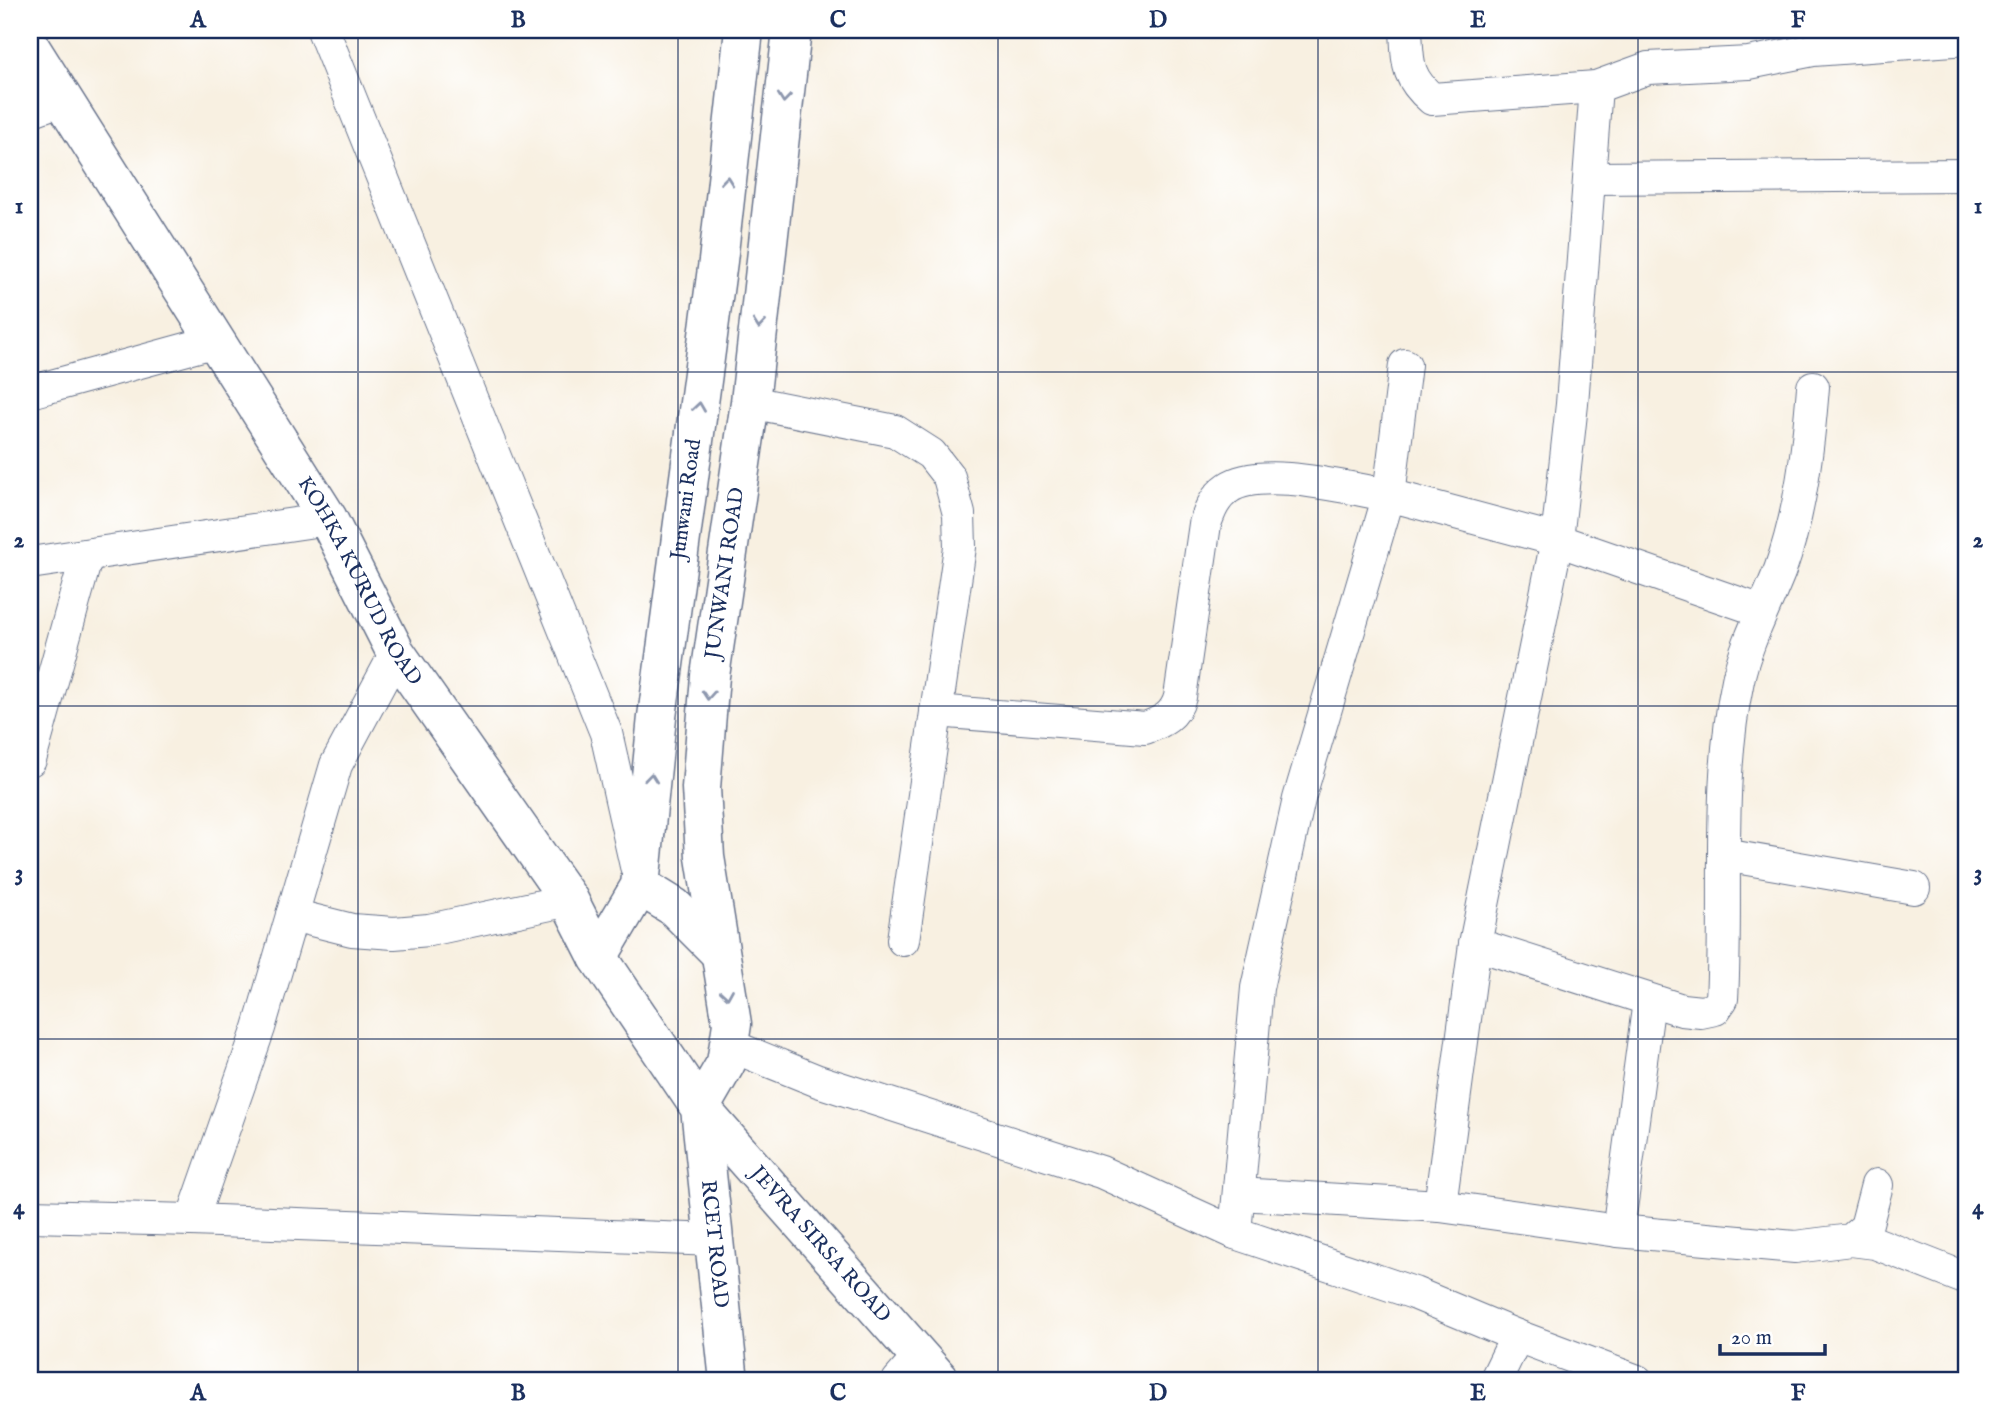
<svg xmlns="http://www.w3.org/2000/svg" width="1997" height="1411" font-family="'IM FELL English',serif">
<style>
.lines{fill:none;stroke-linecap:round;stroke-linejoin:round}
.minor-casing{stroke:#68738c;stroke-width:34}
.tertiary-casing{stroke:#68738c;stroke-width:41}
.secondary-casing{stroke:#68738c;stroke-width:41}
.minor{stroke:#fff;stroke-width:32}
.tertiary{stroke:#fff;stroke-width:38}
.secondary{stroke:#fff;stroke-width:38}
.oneway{stroke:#8d97ae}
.grid{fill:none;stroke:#1b2f5e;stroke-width:2;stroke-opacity:0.55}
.labels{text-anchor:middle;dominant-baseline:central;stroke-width:5;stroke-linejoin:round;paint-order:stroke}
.street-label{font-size:21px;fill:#1b2f5e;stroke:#fff}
.neatline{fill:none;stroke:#1b2f5e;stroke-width:2.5}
.grid-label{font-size:23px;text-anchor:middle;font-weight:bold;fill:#1b2f5e}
</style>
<rect width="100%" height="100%" fill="#fff"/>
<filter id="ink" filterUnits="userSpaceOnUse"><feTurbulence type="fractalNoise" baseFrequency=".0143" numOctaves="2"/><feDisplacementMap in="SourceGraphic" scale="14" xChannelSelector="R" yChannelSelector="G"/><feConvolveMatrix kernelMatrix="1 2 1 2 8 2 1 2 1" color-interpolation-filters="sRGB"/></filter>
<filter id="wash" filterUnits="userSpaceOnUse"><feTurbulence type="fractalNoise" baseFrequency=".00686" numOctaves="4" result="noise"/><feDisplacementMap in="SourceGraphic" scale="28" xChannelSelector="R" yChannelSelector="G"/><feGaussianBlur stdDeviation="1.57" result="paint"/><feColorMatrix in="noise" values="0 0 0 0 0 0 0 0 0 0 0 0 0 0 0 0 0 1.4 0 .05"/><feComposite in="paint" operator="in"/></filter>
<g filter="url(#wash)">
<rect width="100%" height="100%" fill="#f8f0e1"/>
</g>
<g filter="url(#ink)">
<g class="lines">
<!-- minor casing -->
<g class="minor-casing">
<g id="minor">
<path d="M323,30L606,733L636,866"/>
<path d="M1406,30C1408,63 1406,77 1432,99L1596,87L1648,68L1749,63L1813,50L1967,39"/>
<path d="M30,111L63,99"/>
<path d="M1590,178L1967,175"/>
<path d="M30,392L216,341"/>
<path d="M750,402L895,431L931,454L949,477L959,514L960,547L903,940"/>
<path d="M30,563L328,519"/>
<path d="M936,711L1145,728C1162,722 1175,716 1180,697L1205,524C1210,510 1215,497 1228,488C1260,465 1350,489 1389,495L1405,365"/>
<path d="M30,760L87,555"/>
<path d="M1724,855L1914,888"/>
<path d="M292,915L352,930L394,933L429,930L569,900"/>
<path d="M1475,944L1682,1010L1701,1012L1715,1009L1722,999C1728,893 1716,784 1738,680C1746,642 1766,606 1780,570C1801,511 1808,449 1813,387"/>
<path d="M729,1045L818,1081L1101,1172L1235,1233L1414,1293L1517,1336L1637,1381"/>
<path d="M1239,1194L1440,1206L1618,1231L1795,1247L1851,1240L1866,1227L1877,1185"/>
<path d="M1440,1206L1475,944L1557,540L1762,611"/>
<path d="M30,1216L192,1220L259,1028L336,765L396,653"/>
<path d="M192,1220L715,1240"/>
<path d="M1618,1231L1649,1001"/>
<path d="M1235,1233L1257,988L1299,799L1389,495L1557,540L1572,404L1596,87"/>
<path d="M1851,1240L1875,1243L1967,1279"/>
<path d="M898,1381L919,1357"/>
<path d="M1495,1381L1517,1336"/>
</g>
</g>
<!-- tertiary casing -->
<g class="tertiary-casing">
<g id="tertiary">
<path id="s1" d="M700,1108L941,1381"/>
</g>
</g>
<!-- secondary casing -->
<g class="secondary-casing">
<g id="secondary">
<path id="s2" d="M30,47L328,519L396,653L569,900L598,957L700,1108L729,1381"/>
<path d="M640,886L674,907L720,953"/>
<path id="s3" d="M598,957L640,886L657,717L718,261L744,30"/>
<path id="s4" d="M700,1108L726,1063L732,1024L705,857L701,788L710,676L750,402L792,30"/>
</g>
</g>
<!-- minor -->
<use href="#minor" class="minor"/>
<!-- tertiary -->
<use href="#tertiary" class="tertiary"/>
<!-- secondary -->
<use href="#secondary" class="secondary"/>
</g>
<!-- one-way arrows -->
<defs><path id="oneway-chevron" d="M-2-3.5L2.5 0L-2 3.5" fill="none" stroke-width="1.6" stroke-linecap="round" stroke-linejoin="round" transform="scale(1.75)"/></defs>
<g class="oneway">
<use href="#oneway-chevron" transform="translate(784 98) rotate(96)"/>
<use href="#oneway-chevron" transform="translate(727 181) rotate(-84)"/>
<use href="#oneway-chevron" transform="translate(759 324) rotate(96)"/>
<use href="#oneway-chevron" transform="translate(699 407) rotate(-82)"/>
<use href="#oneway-chevron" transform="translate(708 695) rotate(94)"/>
<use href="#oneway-chevron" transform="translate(651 778) rotate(-84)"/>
<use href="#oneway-chevron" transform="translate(727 994) rotate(81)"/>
</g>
</g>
<!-- grid -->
<path class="grid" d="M358,30V1381M678,30V1381M998,30V1381M1318,30V1381M1638,30V1381M30,372H1967M30,706H1967M30,1039H1967"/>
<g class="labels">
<!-- street labels -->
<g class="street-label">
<text stroke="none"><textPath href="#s3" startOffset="472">Junwani Road</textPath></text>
<text stroke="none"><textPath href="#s4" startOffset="546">JUNWANI ROAD</textPath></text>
<text stroke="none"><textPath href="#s2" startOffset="628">KOHKA KURUD ROAD</textPath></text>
<text stroke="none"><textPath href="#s2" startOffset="1393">RCET ROAD</textPath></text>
<text stroke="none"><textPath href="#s1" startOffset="182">JEVRA SIRSA ROAD</textPath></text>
</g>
</g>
<!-- margin -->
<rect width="1997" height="1411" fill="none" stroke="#fff" stroke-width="77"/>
<!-- scale -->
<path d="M1720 1344v10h105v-10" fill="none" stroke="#1b2f5e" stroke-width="3.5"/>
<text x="1731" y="1344" font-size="21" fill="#1b2f5e" stroke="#ffffff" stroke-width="5" paint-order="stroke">20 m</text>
<rect x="38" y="38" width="1920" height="1334" class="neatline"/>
<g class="grid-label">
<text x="198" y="27">A</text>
<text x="518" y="27">B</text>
<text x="838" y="27">C</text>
<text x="1158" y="27">D</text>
<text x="1478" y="27">E</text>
<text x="1798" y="27">F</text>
<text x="19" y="213">1</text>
<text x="1978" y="213">1</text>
<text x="19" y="547">2</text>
<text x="1978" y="547">2</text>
<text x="19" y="880">3</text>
<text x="1978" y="880">3</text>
<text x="19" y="1214">4</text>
<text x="1978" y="1214">4</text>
<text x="198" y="1400">A</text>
<text x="518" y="1400">B</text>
<text x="838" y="1400">C</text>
<text x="1158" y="1400">D</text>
<text x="1478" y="1400">E</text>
<text x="1798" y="1400">F</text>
</g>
</svg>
